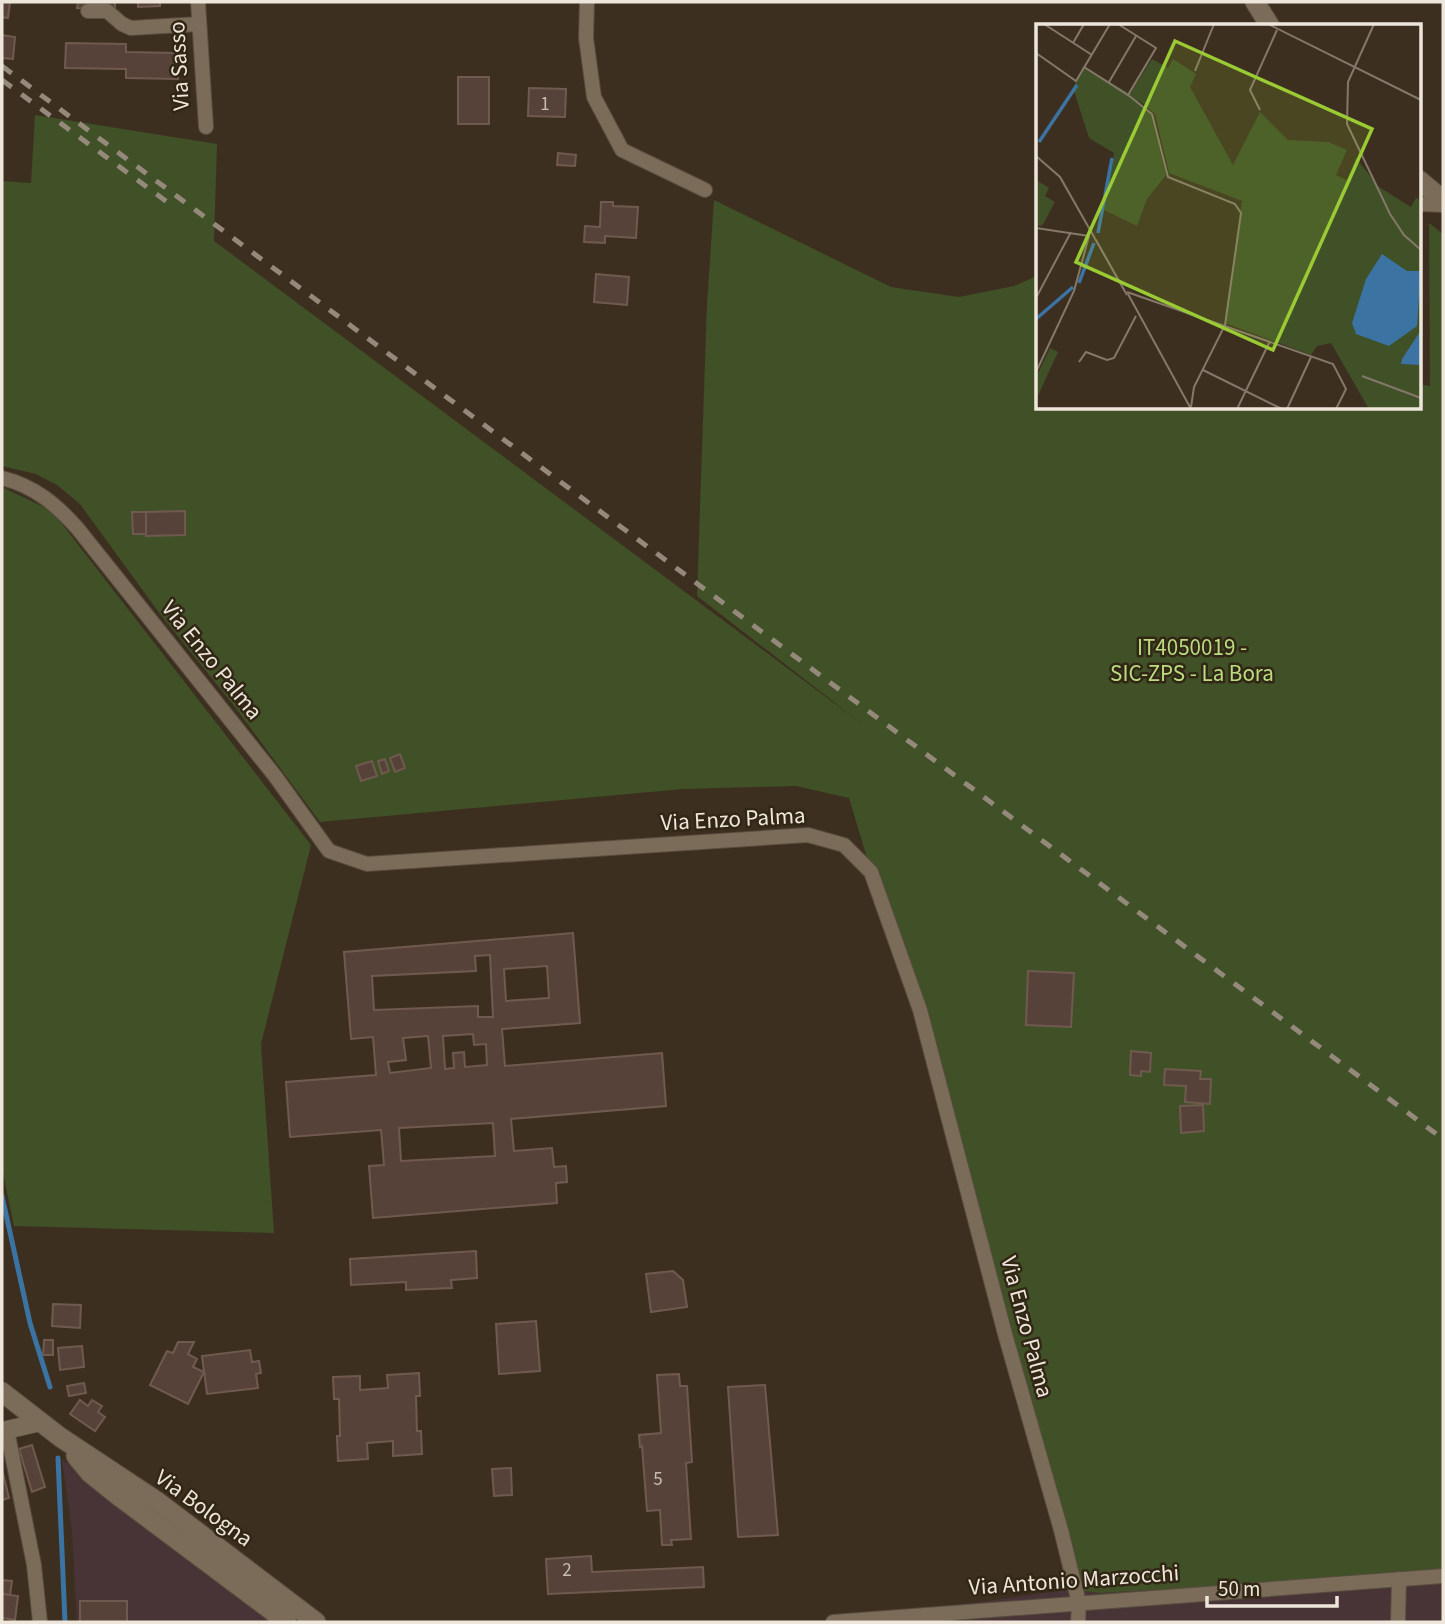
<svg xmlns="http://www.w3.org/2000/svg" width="1445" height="1624" font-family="'Source Sans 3',sans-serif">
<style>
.commercial{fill:#483337}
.green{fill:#405027}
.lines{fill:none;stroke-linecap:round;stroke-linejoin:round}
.stream{stroke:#3b73a3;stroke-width:5}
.building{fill:#574239;stroke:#705a50;stroke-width:2;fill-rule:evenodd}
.minor-casing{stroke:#584d3e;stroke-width:16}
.tertiary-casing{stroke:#584d3e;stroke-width:19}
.secondary-casing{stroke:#584d3e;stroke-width:21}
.minor{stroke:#7b6b59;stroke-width:14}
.tertiary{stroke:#7b6b59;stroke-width:18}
.secondary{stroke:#7b6b59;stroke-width:19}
.rail{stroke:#94897b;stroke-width:5;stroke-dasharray:12 12;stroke-linecap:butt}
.labels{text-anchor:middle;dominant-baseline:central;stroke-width:5;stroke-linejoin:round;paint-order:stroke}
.number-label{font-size:19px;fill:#c8bdb2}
.street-label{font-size:23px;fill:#eee6db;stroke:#322615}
.park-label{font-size:23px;fill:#b9dd80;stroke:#322615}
.inset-river{fill:none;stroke:#3b73a3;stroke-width:3.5}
.inset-road{fill:none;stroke:#84786a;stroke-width:2}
.view{fill:#9acb34;fill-opacity:0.15;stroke:#9acb34;stroke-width:3.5}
.inset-edge{fill:none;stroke:#eee6db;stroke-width:3.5}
</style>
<rect width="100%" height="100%" fill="#3d2f1f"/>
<!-- commercial -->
<g class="commercial">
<path d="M62,1459L280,1622H77L72,1532Z"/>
<path d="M1443,1571V1622H967L966,1604L1073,1589Z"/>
</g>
<!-- green -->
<g class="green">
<path d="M35,115L217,144L214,241L861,723L697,596L707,303L714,200L891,287L959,297L1014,286L1037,276V408H1419V384L1430,386L1429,223L1443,234V1572L1101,1593L1074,1590L956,1154L849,798L796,786L683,789L320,822L235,707L160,614L80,504L57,485L36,474L2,466V181L31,183Z"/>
<path d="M2,487L52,511L311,845L261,1044L274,1233L14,1226L2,1168Z"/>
</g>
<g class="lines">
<!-- stream -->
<g class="stream">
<path d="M2,1196L30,1323L50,1387"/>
<path d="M58,1458L65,1622"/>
</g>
</g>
<!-- building -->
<g class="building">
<path d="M2,2H10L8,18L2,17Z"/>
<path d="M78,2H115V10L77,8Z"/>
<path d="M138,2H160V6L138,7Z"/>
<path d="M2,35L15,37L13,59L2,58Z"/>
<path d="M66,43L126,44V52L178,53V79L126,78V69L65,68Z"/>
<rect x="458" y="77" width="31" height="47"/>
<path d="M529,88L566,89L565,117L528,116Z"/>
<path d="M558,153L576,155L575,166L557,165Z"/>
<path d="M601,202H613V206L638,207L636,238L605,236V243L584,242L585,226L600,227Z"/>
<path d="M596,274L629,277L627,305L594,302Z"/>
<path d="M185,511V535L146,536V512Z"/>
<path d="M132,512H146V534H133Z"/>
<path d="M400,754L405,768L395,772L390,758Z"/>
<path d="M385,759L389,771L382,774L378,761Z"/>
<path d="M372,761L377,776L361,781L356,766Z"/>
<path d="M573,933L580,1023L502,1029L505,1066L662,1053L666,1106L511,1119L514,1151L552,1148L554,1167L566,1166L567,1182L556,1183L557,1203L373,1218L369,1166L384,1165L381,1130L290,1137L286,1082L376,1075L373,1037L351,1039L344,952ZM490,955L493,1017H478V1006L374,1010L372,976L476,971L475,956ZM547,966L549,998L506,1001L504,969ZM473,1034L474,1045L486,1044L487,1065L465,1067L464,1052L453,1053L454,1068L445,1069L443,1036ZM428,1036L431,1068L390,1073L388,1062L406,1060L403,1038ZM493,1123L495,1156L401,1161L399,1128Z"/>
<path d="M1028,971L1074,973L1071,1027L1026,1025Z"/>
<path d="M1131,1051L1151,1053L1150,1072L1141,1071V1076L1130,1075Z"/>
<path d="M1165,1069L1201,1071L1200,1079H1211L1210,1104L1185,1102L1186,1086L1164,1085Z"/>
<path d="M1203,1105L1204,1131L1181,1133L1180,1106Z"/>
<path d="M476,1251L477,1278L451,1280L452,1288L406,1290V1282L351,1285L350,1259Z"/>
<path d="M673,1271L683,1280L687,1307L651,1312L646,1274Z"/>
<path d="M53,1304L81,1305L80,1328L52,1326Z"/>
<path d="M536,1321L540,1371L499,1374L496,1324Z"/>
<path d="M44,1340H53V1355H43Z"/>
<path d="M178,1342H194L188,1354L197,1359L193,1367L204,1372L188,1404L150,1385L167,1351L173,1353Z"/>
<path d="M82,1346L84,1367L60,1370L58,1348Z"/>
<path d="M250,1350L252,1362L259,1361L261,1373L256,1374L258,1388L207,1394L202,1356Z"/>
<path d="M419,1373L420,1396H416L417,1431H421L422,1454L393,1456V1441L367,1443L368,1459L338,1461L337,1436H340L339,1399H334L333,1377L360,1376V1390L388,1388L387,1375Z"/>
<path d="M679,1374L680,1386H687L692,1462L686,1463L691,1539L671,1540L672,1545H662L660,1510L647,1511L642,1446L640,1447L639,1435L661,1433L657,1375Z"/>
<path d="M84,1383L86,1393L69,1396L67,1386Z"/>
<path d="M765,1385L778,1535L738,1537L728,1387Z"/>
<path d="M80,1400L88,1406L92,1400L102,1406L98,1412L105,1417L95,1431L70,1414Z"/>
<path d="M32,1445L45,1487L32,1492L19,1449Z"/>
<path d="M511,1468L512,1495L494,1496L492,1469Z"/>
<path d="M2,1469L9,1498L2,1500Z"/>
<path d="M591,1556L592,1572L703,1567L704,1587L548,1594L546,1559Z"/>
<path d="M2,1580L12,1581L10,1595L2,1594Z"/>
<path d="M2,1594L18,1596L15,1620L2,1618Z"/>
<rect x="80" y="1601" width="47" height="21"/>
</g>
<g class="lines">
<!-- minor casing -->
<g class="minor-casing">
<g id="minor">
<path d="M198,2L206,127"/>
<path d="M587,2L586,38L594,97L622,150L705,190"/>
<path d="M88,11H107L122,24L131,28L199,24"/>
<path d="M1419,204L1443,205"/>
<path d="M2,478C34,486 56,504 78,529L275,776L329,851L367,864L808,835L844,845L871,872L920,1010L1005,1334L1061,1530L1079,1603L1078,1622"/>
<path d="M7,1430L34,1565L40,1622"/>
<path d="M833,1622L1443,1576"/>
<path d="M1398,1622L1399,1579"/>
</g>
</g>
<!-- tertiary casing -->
<g class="tertiary-casing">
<path id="tertiary" d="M2,1431L41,1422"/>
</g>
<!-- secondary casing -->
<g class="secondary-casing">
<g id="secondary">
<path d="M1255,2L1270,26"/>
<path d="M1419,180L1443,200"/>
<path d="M2,1392L60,1437L158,1502L316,1622"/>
<path d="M76,1456L90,1473L120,1497L287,1622"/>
</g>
</g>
<!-- minor -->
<use href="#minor" class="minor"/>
<!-- tertiary -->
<use href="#tertiary" class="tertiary"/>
<!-- secondary -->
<use href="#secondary" class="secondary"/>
<!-- rail -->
<g class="rail">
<path d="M2,66L1443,1139"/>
<path d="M2,80L174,207"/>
</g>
</g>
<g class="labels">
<!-- number labels -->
<g class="number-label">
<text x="545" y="104">1</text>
<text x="658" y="1479">5</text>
<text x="567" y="1570">2</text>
</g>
<!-- street labels -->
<g class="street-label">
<text transform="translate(179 66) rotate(-93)">Via Sasso</text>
<text transform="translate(212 660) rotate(51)">Via Enzo Palma</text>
<text transform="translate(733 819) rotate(-3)">Via Enzo Palma</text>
<text transform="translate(1027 1327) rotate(75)">Via Enzo Palma</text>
<text transform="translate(204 1508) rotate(36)">Via Bologna</text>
<text transform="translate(1074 1580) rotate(-4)">Via Antonio Marzocchi</text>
</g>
<!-- park labels -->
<g class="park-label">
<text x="1192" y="647">IT4050019 -<tspan x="1192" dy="26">SIC-ZPS - La Bora</tspan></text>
</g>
</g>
<!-- overview -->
<g transform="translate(1036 24)">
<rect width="385" height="385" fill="#3d2f1f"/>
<path d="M116,35L132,44L137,35L160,50L154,63L197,141L224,88L252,116L292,118L311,126L300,151L311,156L320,134L343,163L375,183L380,174L385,176V385H333L295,319L281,322L275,331L189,299L206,177L133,149L119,90L100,74L115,90L130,151L111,175L101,202L66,185L78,129L53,114L37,64L48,42L94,70ZM0,156L13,164L9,172L19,178L6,202L0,201ZM14,324L22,328L0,376V353Z" fill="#405027"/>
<path d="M346,230L371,247H385L381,302L353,322L320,310L316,299L330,255ZM385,306V341L365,340L366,335Z" fill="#3b73a3"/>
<path class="inset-river" d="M3,118L41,61M62,209L76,134M43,259L58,219M0,295L37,263"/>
<path class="inset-road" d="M8,0L56,31M232,0L385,76M338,0L312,58L311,100L354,190L368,211L385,226M37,19L48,0M0,29L40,57L74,0M48,43L92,71L120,24L82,0M159,47L178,0M73,58L100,12M92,71L116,90L132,153L199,180L205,189L189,301L158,363L155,383M224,86L214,66L241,6M0,132L24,153L91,271L60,216M0,204L53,212M91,268L297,340L310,365L300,385M92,270L155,385M0,274L35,208M43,338L50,328L71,336L78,334L100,292M167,346L246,385M0,348L38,267L53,212M326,352L385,374M201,385L234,317M251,385L275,333"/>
<path class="view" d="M139,17L336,105L237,326L40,238Z"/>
<rect width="385" height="385" class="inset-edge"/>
</g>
<!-- border -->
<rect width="1445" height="1624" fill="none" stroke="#eee6db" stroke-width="7"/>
<!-- scale -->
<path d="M1207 1596v10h130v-10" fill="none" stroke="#eee6db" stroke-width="3.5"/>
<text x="1218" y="1596" font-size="21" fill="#eee6db" stroke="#322615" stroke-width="5" paint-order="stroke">50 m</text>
</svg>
